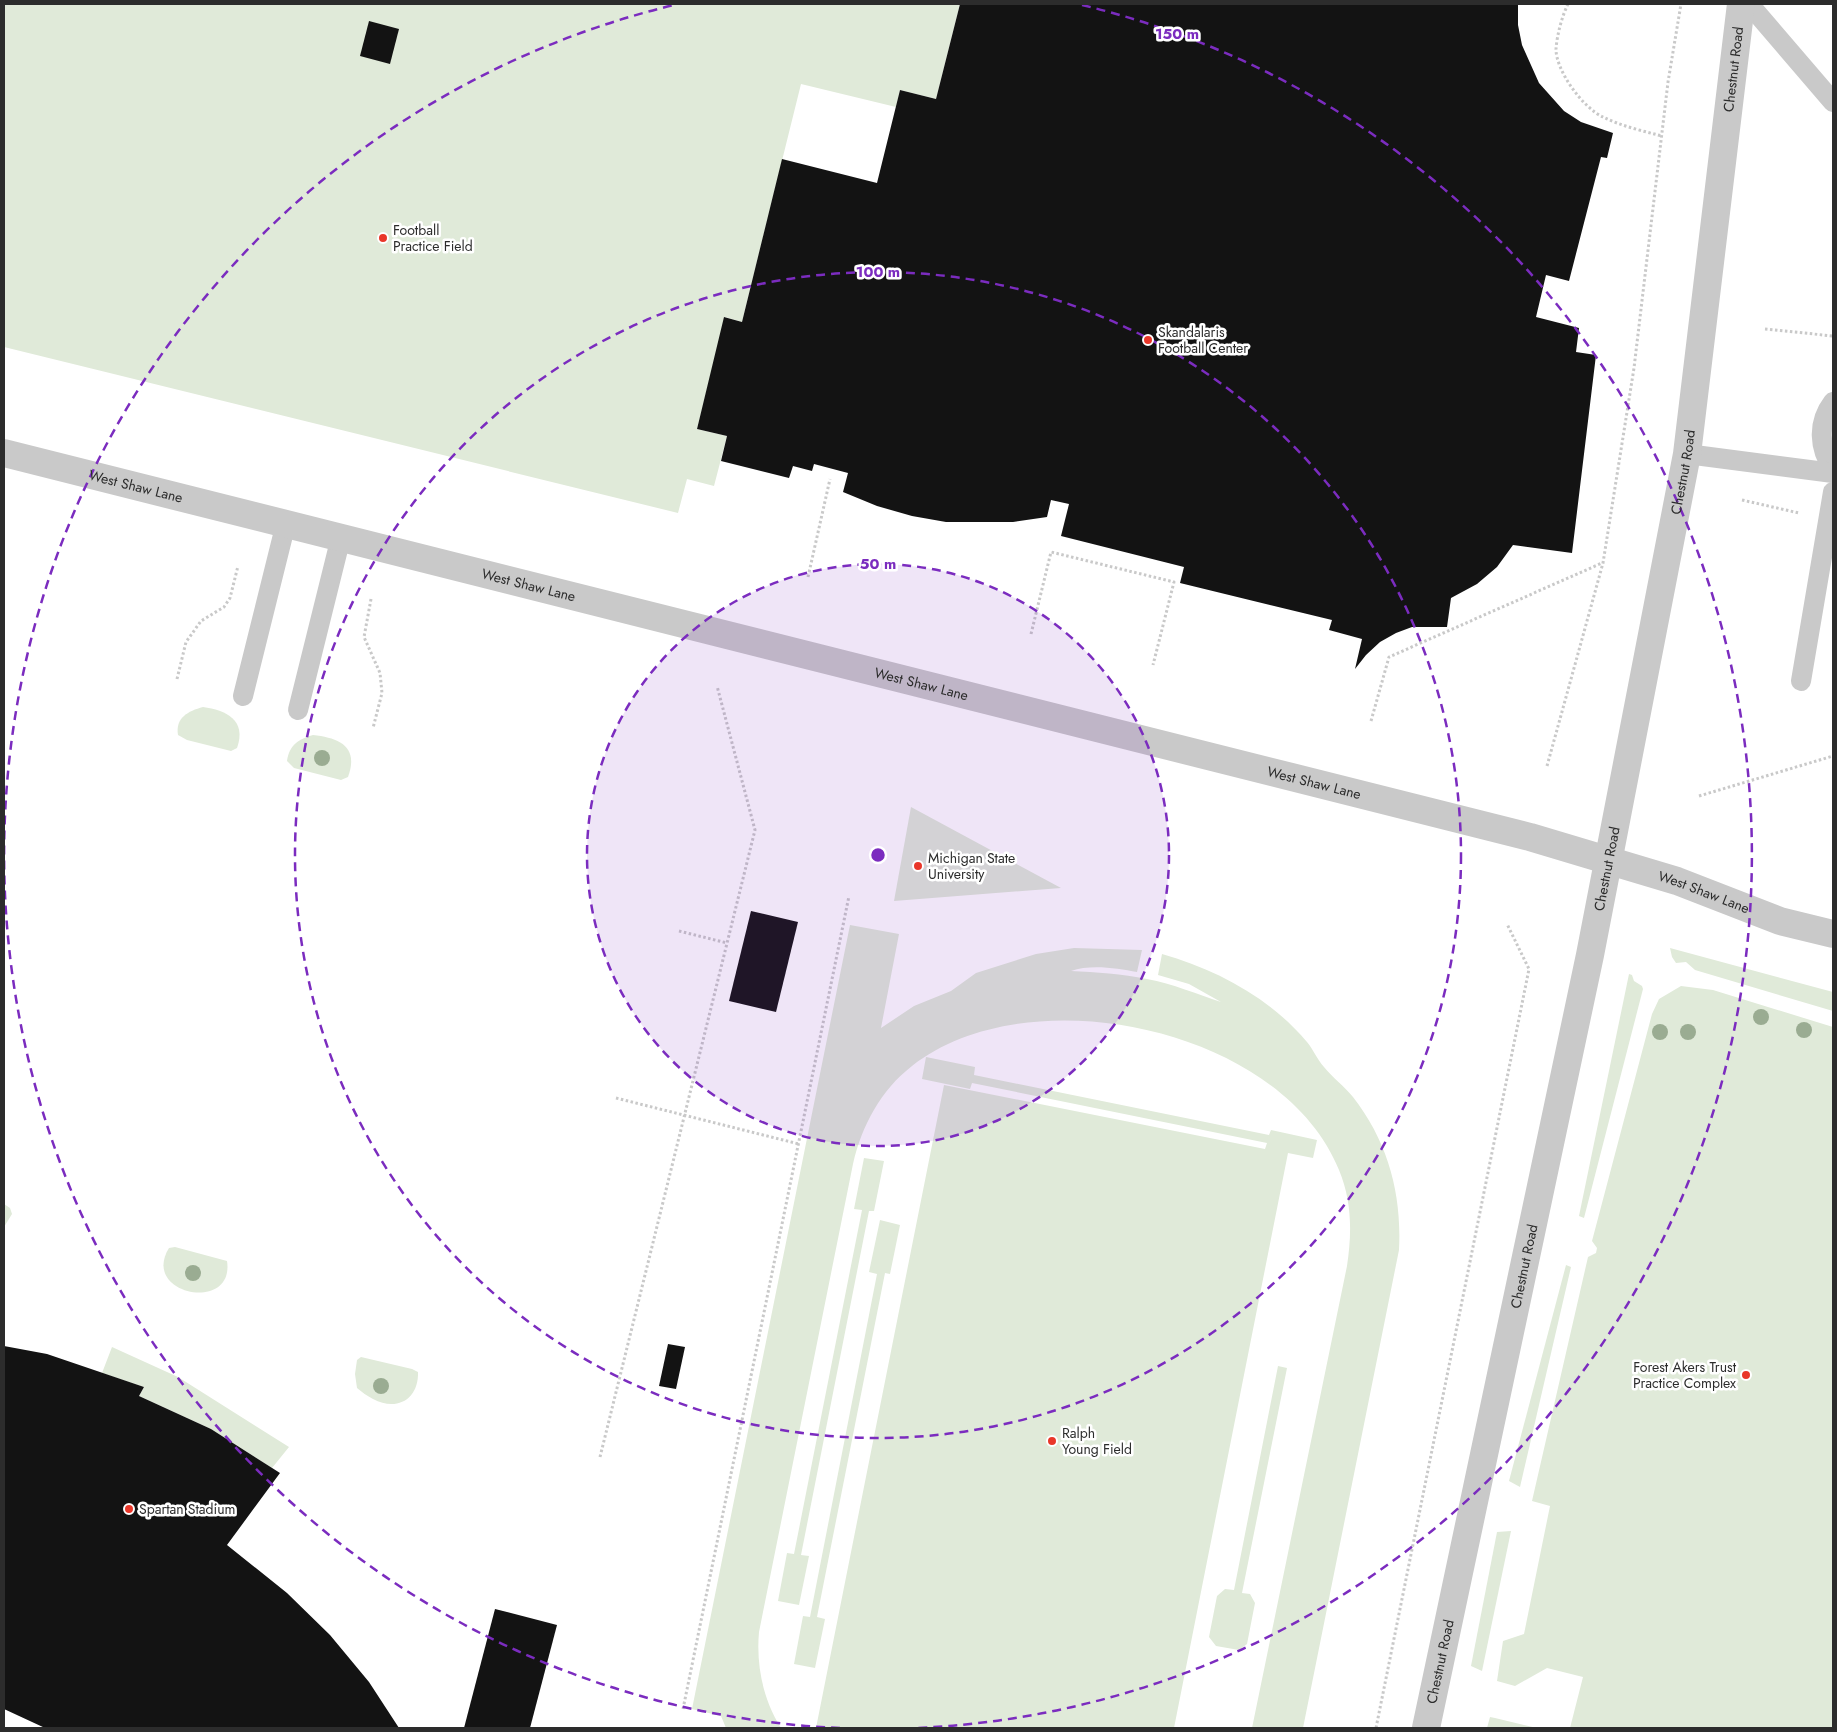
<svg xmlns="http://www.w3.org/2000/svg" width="1837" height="1732" font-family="Jost,sans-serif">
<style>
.green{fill:#e0ead9}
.building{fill:#131313}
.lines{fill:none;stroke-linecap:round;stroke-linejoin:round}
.path{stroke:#c9c9c9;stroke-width:3;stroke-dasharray:2.5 2.5;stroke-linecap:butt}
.service{stroke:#c9c9c9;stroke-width:20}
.minor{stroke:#c9c9c9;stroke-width:28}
.tertiary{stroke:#c9c9c9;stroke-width:28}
.tree{fill:#9aac92}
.ring{fill:none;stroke:#7b2cbf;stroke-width:2.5;stroke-dasharray:9 6}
.poi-dot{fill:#e93629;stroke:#fff;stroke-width:2}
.labels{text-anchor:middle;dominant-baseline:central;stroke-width:5;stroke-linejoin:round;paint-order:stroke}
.street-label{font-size:14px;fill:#2c2c2c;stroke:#fff}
.poi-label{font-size:14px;fill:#2c2c2c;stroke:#fff;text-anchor:start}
.centre{fill:#7b2cbf;stroke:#fff;stroke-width:2.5}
.ring-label{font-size:15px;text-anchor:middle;font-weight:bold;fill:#7b2cbf;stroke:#fff;stroke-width:5;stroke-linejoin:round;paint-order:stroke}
</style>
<rect width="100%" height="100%" fill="#fff"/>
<!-- green -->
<g class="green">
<path d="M4,4H960L936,99L900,90L896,107L801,84L742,322L725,317L697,429L727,436L714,486L687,479L678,513L4,347Z"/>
<path d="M203,707C226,710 247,720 237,748L231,751L187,740L178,735C175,718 188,711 203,707Z"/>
<path d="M313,735C340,738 359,747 348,777L341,780L294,768L287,761C289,745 299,739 313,735Z"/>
<path d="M911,807L1061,888L894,901Z"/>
<path d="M850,925L899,934L881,1028L914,1006L951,991L976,973L1036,954L1074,948L1142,950L1137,972C1117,968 1090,964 1071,971C1096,972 1122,974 1147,979C1173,984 1197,994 1221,1002L1189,984L1158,975L1162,954C1217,970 1269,997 1307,1042C1313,1049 1317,1059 1324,1067C1333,1078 1344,1086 1353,1097C1388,1142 1402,1194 1399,1250L1303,1728H1252L1347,1266C1352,1233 1352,1201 1339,1170C1282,1028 1029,974 912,1066C881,1090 862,1125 853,1164L759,1632C756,1665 763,1700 781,1728H726L721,1716L692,1709Z"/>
<path d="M1670,948L1833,992V1011L1695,970L1686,962L1676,963L1672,957Z"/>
<path d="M1629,974L1632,975L1634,981L1642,986L1643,989L1584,1218L1579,1216Z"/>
<path d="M1681,986L1713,990L1833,1027V1728H1570L1583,1677L1547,1668L1515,1686L1497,1681L1503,1641L1524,1634L1550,1506L1532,1501L1588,1257L1596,1253L1597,1248L1592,1241L1652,1014L1659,999Z"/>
<path d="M926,1057L975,1067L974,1075L1269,1135L1271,1130L1317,1140L1313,1158L1288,1153L1174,1728H816L944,1085L1265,1149L1267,1143L972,1083L970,1089L922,1079Z"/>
<path d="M864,1158L884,1161L874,1211H869L801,1555L809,1556L799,1605L778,1601L787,1553L794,1554L862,1210L854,1209Z"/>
<path d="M4,1204L10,1208L12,1214L4,1227Z"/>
<path d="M880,1220L900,1225L890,1274L885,1273L817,1617L825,1619L815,1668L794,1664L803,1616L810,1617L877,1274L869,1272Z"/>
<path d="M175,1247L227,1261C235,1313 140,1295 169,1248Z"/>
<path d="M1566,1265L1571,1267L1520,1487L1509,1481Z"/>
<path d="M112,1347L178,1377L289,1447L272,1468L211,1429L139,1396L144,1387L102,1373Z"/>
<path d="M361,1357L412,1369L418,1372C419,1399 397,1412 373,1399C367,1396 362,1392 357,1388L355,1374L357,1360Z"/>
<path d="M1278,1366L1287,1368L1242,1593L1250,1594L1255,1603L1247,1644L1239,1650L1216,1646L1209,1637L1217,1596L1225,1589L1234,1590Z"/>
<path d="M1511,1531L1482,1671L1471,1666L1497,1532Z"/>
<path d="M1490,1717L1495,1718L1537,1728H1487Z"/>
</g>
<!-- building -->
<g class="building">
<path d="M960,4H1518V25L1522,45L1539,83L1564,111L1581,122L1613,133L1607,158L1601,157L1569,281L1546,275L1536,317L1579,328L1576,352L1596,355L1572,553L1513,545L1497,567L1477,584L1451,598L1447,627H1412L1396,633L1380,642L1366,655L1355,669L1362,639L1329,630L1332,620L1180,583L1184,567L1061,536L1069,504L1051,500L1047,517L1013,522H946L912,516L877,506L843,492L848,473L814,464L812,471L793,466L789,478L721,461L727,436L697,429L724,317L742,322L782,159L877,183L900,90L936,99Z"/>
<path d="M369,21L399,29L390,64L360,56Z"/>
<path d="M751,911L798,922L776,1012L729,1001Z"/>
<path d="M668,1344L685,1347L676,1389L659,1386Z"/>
<path d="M4,1346L47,1354L144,1387L139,1396L211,1429L280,1473L227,1545L287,1593L330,1635L369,1682L399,1728H45L4,1709Z"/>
<path d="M495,1609L557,1625L530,1728H464Z"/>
</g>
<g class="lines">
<!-- path -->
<g class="path">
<path d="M1568,4C1562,16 1557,35 1556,49C1556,71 1583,108 1603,117C1621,126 1643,131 1662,136"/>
<path d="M1765,329L1833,336"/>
<path d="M1742,500L1799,513"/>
<path d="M808,577L830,479"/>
<path d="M371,599L364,637L380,673L382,693L373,728"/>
<path d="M1031,634L1051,552L1174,582L1153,665"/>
<path d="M177,679L186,642L201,621L224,607L230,598L238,566"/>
<path d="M1371,721L1389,657L1602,563"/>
<path d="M1547,766L1603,563L1634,368L1668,82L1681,4"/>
<path d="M1699,796L1833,756"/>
<path d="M679,931L727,943"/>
<path d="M616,1098L799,1144"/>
<path d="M600,1457L755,830L717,686"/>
<path d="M683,1709L849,896"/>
<path d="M1376,1728L1529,969L1507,924"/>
</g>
<!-- service -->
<g class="service">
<path d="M1749,4L1833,102"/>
<path d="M1833,402C1817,423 1819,448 1833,469"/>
<path d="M1687,454L1833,473"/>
<path d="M1801,681L1833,492"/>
<path d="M243,696L286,523"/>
<path d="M298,710L341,537"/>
</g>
<!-- minor -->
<path class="minor" id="s1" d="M1426,1728L1590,955L1687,454L1741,4"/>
<!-- tertiary -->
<path class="tertiary" id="s2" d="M4,453L1530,837L1677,881L1780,921L1833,934"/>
</g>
<!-- trees -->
<g class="tree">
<circle cx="322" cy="758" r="8"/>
<circle cx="1761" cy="1017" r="8"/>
<circle cx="1804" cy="1030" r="8"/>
<circle cx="1660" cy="1032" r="8"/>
<circle cx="1688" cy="1032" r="8"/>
<circle cx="193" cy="1273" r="8"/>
<circle cx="381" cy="1386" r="8"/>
</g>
<!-- distance rings -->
<circle cx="878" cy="855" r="291" fill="#7b2cbf" fill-opacity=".12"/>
<g class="ring">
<circle cx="878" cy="855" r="291"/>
<circle cx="878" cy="855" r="583"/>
<path d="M840 1728A874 874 0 0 1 674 5M1082 5A874 874 0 0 1 916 1728"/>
</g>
<!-- markers -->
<g class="poi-dot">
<circle cx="383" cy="238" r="5"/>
<circle cx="1148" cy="340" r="5"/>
<circle cx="918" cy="866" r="5"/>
<circle cx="1746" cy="1375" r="5"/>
<circle cx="1052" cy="1441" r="5"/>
<circle cx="129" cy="1509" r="5"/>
</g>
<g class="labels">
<!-- street labels -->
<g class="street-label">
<text stroke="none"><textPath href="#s1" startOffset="1688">Chestnut Road</textPath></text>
<text stroke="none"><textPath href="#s1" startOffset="1282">Chestnut Road</textPath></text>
<text stroke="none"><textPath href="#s2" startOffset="136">West Shaw Lane</textPath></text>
<text stroke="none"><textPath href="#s2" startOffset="541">West Shaw Lane</textPath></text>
<text stroke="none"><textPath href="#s2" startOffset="946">West Shaw Lane</textPath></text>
<text stroke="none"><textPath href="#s2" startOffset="1351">West Shaw Lane</textPath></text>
<text stroke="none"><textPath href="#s1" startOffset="878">Chestnut Road</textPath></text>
<text stroke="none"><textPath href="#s2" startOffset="1756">West Shaw Lane</textPath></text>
<text stroke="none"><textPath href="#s1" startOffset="472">Chestnut Road</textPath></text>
<text stroke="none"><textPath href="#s1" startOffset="68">Chestnut Road</textPath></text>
</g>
<!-- poi labels -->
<g class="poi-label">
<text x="393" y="230">Football<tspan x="393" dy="16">Practice Field</tspan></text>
<text x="1158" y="332">Skandalaris<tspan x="1158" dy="16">Football Center</tspan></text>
<text x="928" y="858">Michigan State<tspan x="928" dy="16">University</tspan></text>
<text x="1736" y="1367" text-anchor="end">Forest Akers Trust<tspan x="1736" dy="16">Practice Complex</tspan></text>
<text x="1062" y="1433">Ralph<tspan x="1062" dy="16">Young Field</tspan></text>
<text x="139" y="1509">Spartan Stadium</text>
</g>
</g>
<circle cx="878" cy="855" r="8" class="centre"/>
<g class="ring-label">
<text x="1177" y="39">150 m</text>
<text x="878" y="277">100 m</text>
<text x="878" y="569">50 m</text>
</g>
<!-- border -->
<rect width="1837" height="1732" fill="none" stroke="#2c2c2c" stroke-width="10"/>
</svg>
